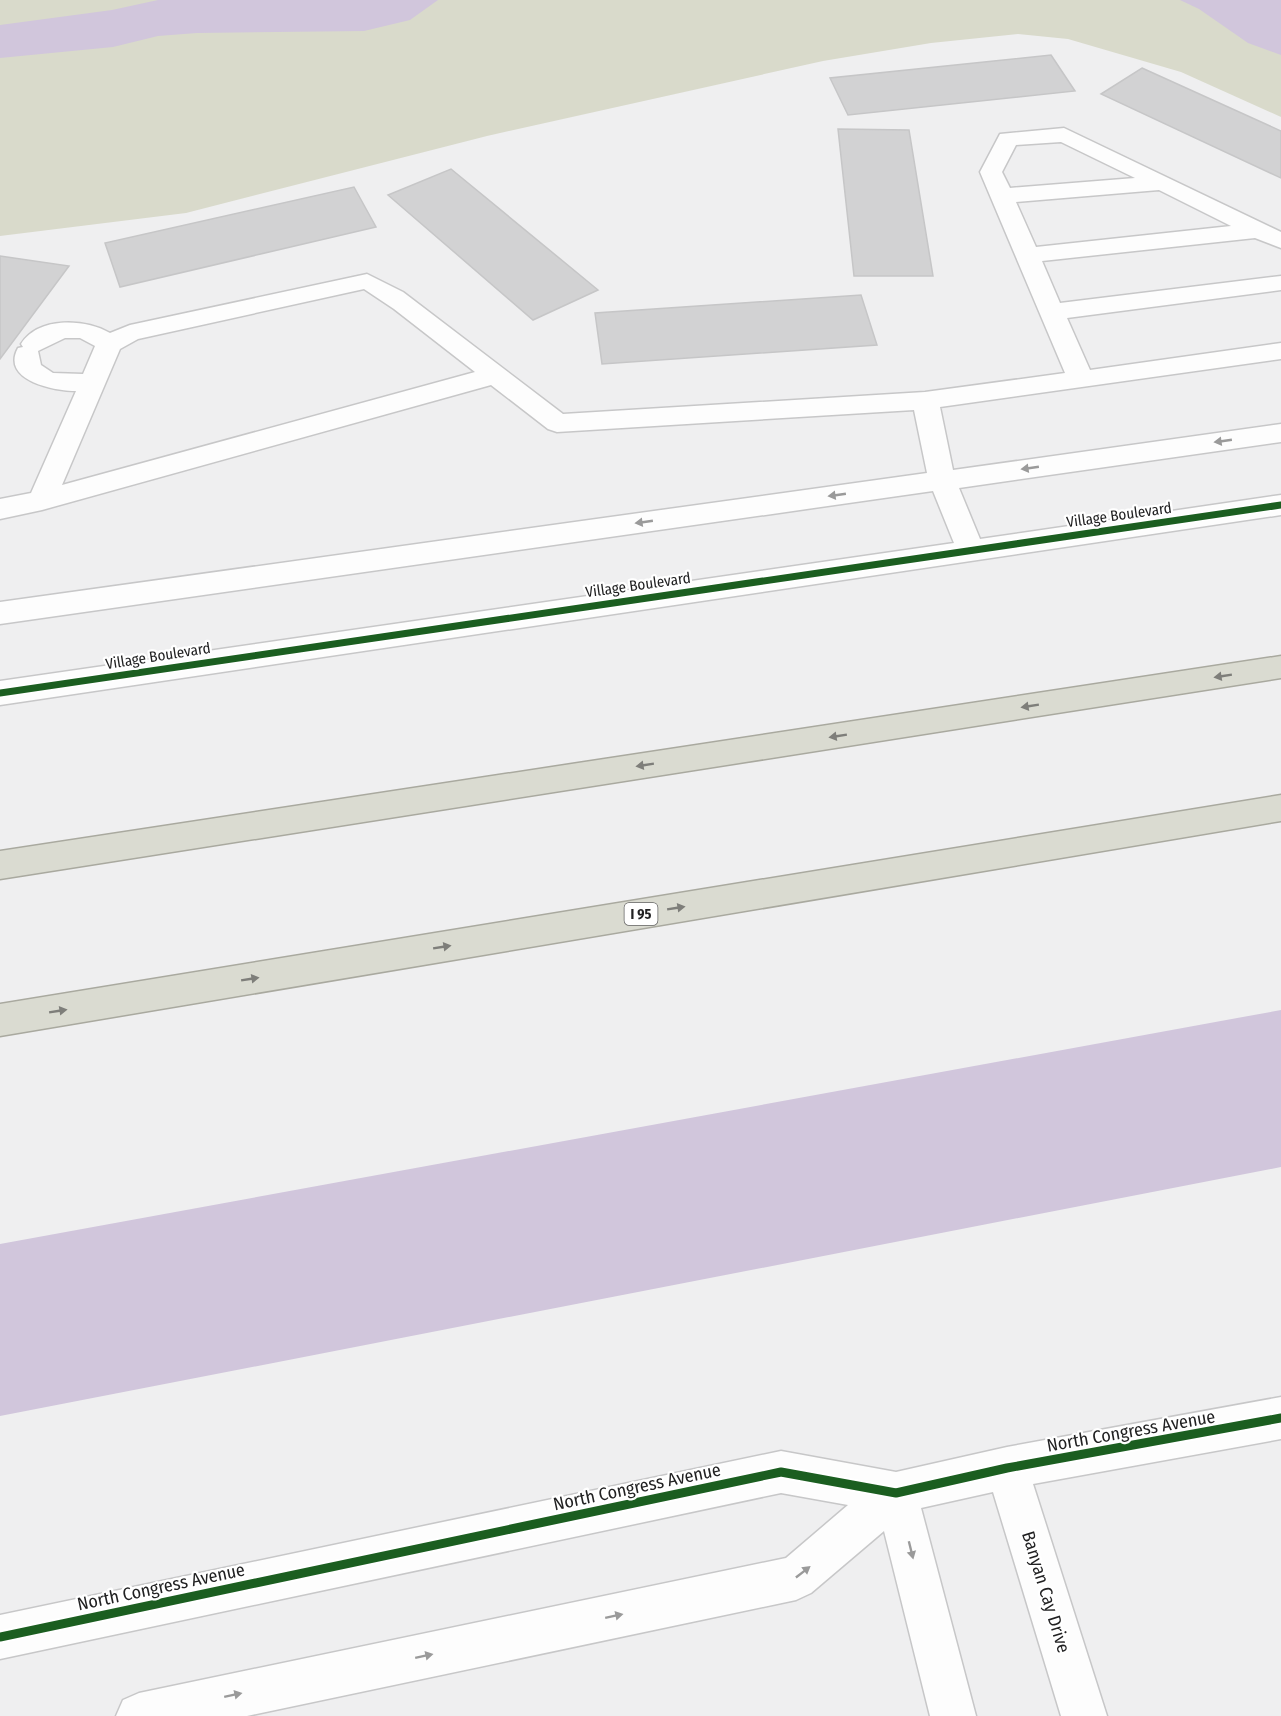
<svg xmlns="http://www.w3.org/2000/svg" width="1281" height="1716" font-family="'Fira Sans Condensed',sans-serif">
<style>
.green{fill:#d9dacb}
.water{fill:#d1c6dc}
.building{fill:#d2d2d3;stroke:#c6c6c7;stroke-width:1.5}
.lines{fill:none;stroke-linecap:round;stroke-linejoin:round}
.minor-casing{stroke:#c7c7c8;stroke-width:3}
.highway-casing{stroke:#a9a99f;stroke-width:3}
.minor{fill:#fdfdfd;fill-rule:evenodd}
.highway{fill:#dadbd1;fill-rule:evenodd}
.cycleway-far1-casing{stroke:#fff;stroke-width:10}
.cycleway-casing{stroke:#fff;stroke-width:13}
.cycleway-far1{stroke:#1b5e20;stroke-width:7}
.cycleway{stroke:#1b5e20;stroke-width:9}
.oneway{fill:#9a9a9a}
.oneway2{fill:#7e7e7a}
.labels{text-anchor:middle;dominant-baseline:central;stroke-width:4.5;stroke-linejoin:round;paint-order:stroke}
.shield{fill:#fff;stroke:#646464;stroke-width:1.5}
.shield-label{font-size:14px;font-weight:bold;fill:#212122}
.street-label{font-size:15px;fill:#212122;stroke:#fff}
.near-street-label{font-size:18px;fill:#212122;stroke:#fff}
</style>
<rect width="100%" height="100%" fill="#efeff0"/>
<!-- green -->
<path class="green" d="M0,0H1281V117L1181,72L1068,39L1018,34L931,43L823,61L487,136L186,213L0,236Z"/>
<!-- water -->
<g class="water">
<path d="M158,0H438L410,20L364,31L197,33L158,36L113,47L0,58V25L112,10Z"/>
<path d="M1180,0H1281V55L1248,43L1199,9Z"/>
<path d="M1281,1010V1167L0,1416V1244Z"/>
</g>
<!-- building -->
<g class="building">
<path d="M1051,55L1075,91L848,115L830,78Z"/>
<path d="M1142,68L1281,131V178L1101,94Z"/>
<path d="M838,129L909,130L933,276H854Z"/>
<path d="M451,169L598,290L533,320L388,195Z"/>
<path d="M354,187L376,227L120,287L105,243Z"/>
<path d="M0,256L69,266L0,359Z"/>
<path d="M861,295L877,345L602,364L595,313Z"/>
</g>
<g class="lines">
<!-- minor casing -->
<g class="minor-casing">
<g id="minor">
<path d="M1064,128L1281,232V248L1255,238L1042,261L1060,303L1281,276V290L1067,318L1090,370L1281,343V359L940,407L953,470L1281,424V442L959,488L980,539L1281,495V515L0,705V681L954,543L933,491L0,624V602L927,473L914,410L557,432L548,429L491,385L42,510L0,519V499L31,493L76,391C56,391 0,381 18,348L23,347L21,344C39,316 85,319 110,333L130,325L367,274L403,292L563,414L925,392L1065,373L980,172L1000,134ZM1061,142L1135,178L1010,188L1002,172L1016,145ZM1159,190L1231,226L1036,247L1016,202ZM364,289L394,309L475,372L62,485L120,349L138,339ZM65,338H80L95,346L83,374L53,373L41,365L38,351Z"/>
<path d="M1281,1397V1439L1033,1484L1107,1716H1061L993,1492L921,1508L976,1716H930L884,1531L811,1593L796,1600L247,1716H116L123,1700L139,1693L786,1558L848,1505L781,1493L0,1659V1615L781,1451L896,1472L1007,1447Z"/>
</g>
</g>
<!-- highway casing -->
<g class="highway-casing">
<g id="highway">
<path d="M1281,656V678L0,879V851Z"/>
<path d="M1281,795V821L0,1036V1004Z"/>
</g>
</g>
<!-- minor -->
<use href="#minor" class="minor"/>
<!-- highway -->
<use href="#highway" class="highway"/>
<!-- cycleway-far1 casing -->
<g class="cycleway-far1-casing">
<path id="cycleway-far1" d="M0,693L1281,505"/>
</g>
<!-- cycleway casing -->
<g class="cycleway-casing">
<path id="cycleway" d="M0,1637L781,1472L896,1493L1007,1468L1281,1418"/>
</g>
<!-- cycleway-far1 -->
<use href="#cycleway-far1" class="cycleway-far1"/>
<!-- cycleway -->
<use href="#cycleway" class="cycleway"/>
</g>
<!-- one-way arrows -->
<defs><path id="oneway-solid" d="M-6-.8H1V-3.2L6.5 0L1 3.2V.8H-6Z" transform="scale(1.5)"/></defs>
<g class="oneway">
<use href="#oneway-solid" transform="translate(1223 441) rotate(172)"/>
<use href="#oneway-solid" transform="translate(1030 468) rotate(172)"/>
<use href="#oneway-solid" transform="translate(837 495) rotate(172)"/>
<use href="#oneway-solid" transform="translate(644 522) rotate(172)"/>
<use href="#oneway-solid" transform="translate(911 1550) rotate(76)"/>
<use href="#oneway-solid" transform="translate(803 1572) rotate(-38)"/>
<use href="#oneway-solid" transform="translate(614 1616) rotate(-12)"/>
<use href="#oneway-solid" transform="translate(424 1656) rotate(-12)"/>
<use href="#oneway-solid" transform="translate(233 1695) rotate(-12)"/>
</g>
<g class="oneway2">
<use href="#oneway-solid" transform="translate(1223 676) rotate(171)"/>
<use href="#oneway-solid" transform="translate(1030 706) rotate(171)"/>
<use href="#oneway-solid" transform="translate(838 736) rotate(171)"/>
<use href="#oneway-solid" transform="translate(645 765) rotate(171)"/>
<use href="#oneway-solid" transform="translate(676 908) rotate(-9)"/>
<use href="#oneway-solid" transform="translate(442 947) rotate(-9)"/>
<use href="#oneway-solid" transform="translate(250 979) rotate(-9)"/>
<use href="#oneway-solid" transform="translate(58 1011) rotate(-9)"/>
</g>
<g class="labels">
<!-- shield labels -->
<rect class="shield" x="624.5" y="903" width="33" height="22" rx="4.5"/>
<g class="shield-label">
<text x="641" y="914">I 95</text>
</g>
<!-- street labels -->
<g class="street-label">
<text transform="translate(1119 515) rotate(-8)">Village Boulevard</text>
<text transform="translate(638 585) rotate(-8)">Village Boulevard</text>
<text transform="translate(158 656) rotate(-9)">Village Boulevard</text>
</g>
<!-- near-street labels -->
<g class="near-street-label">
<text transform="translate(1131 1431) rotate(-10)">North Congress Avenue</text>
<text transform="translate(637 1487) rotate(-12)">North Congress Avenue</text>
<text transform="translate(161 1587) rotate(-12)">North Congress Avenue</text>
<text transform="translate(1046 1592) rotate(73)">Banyan Cay Drive</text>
</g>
</g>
</svg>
